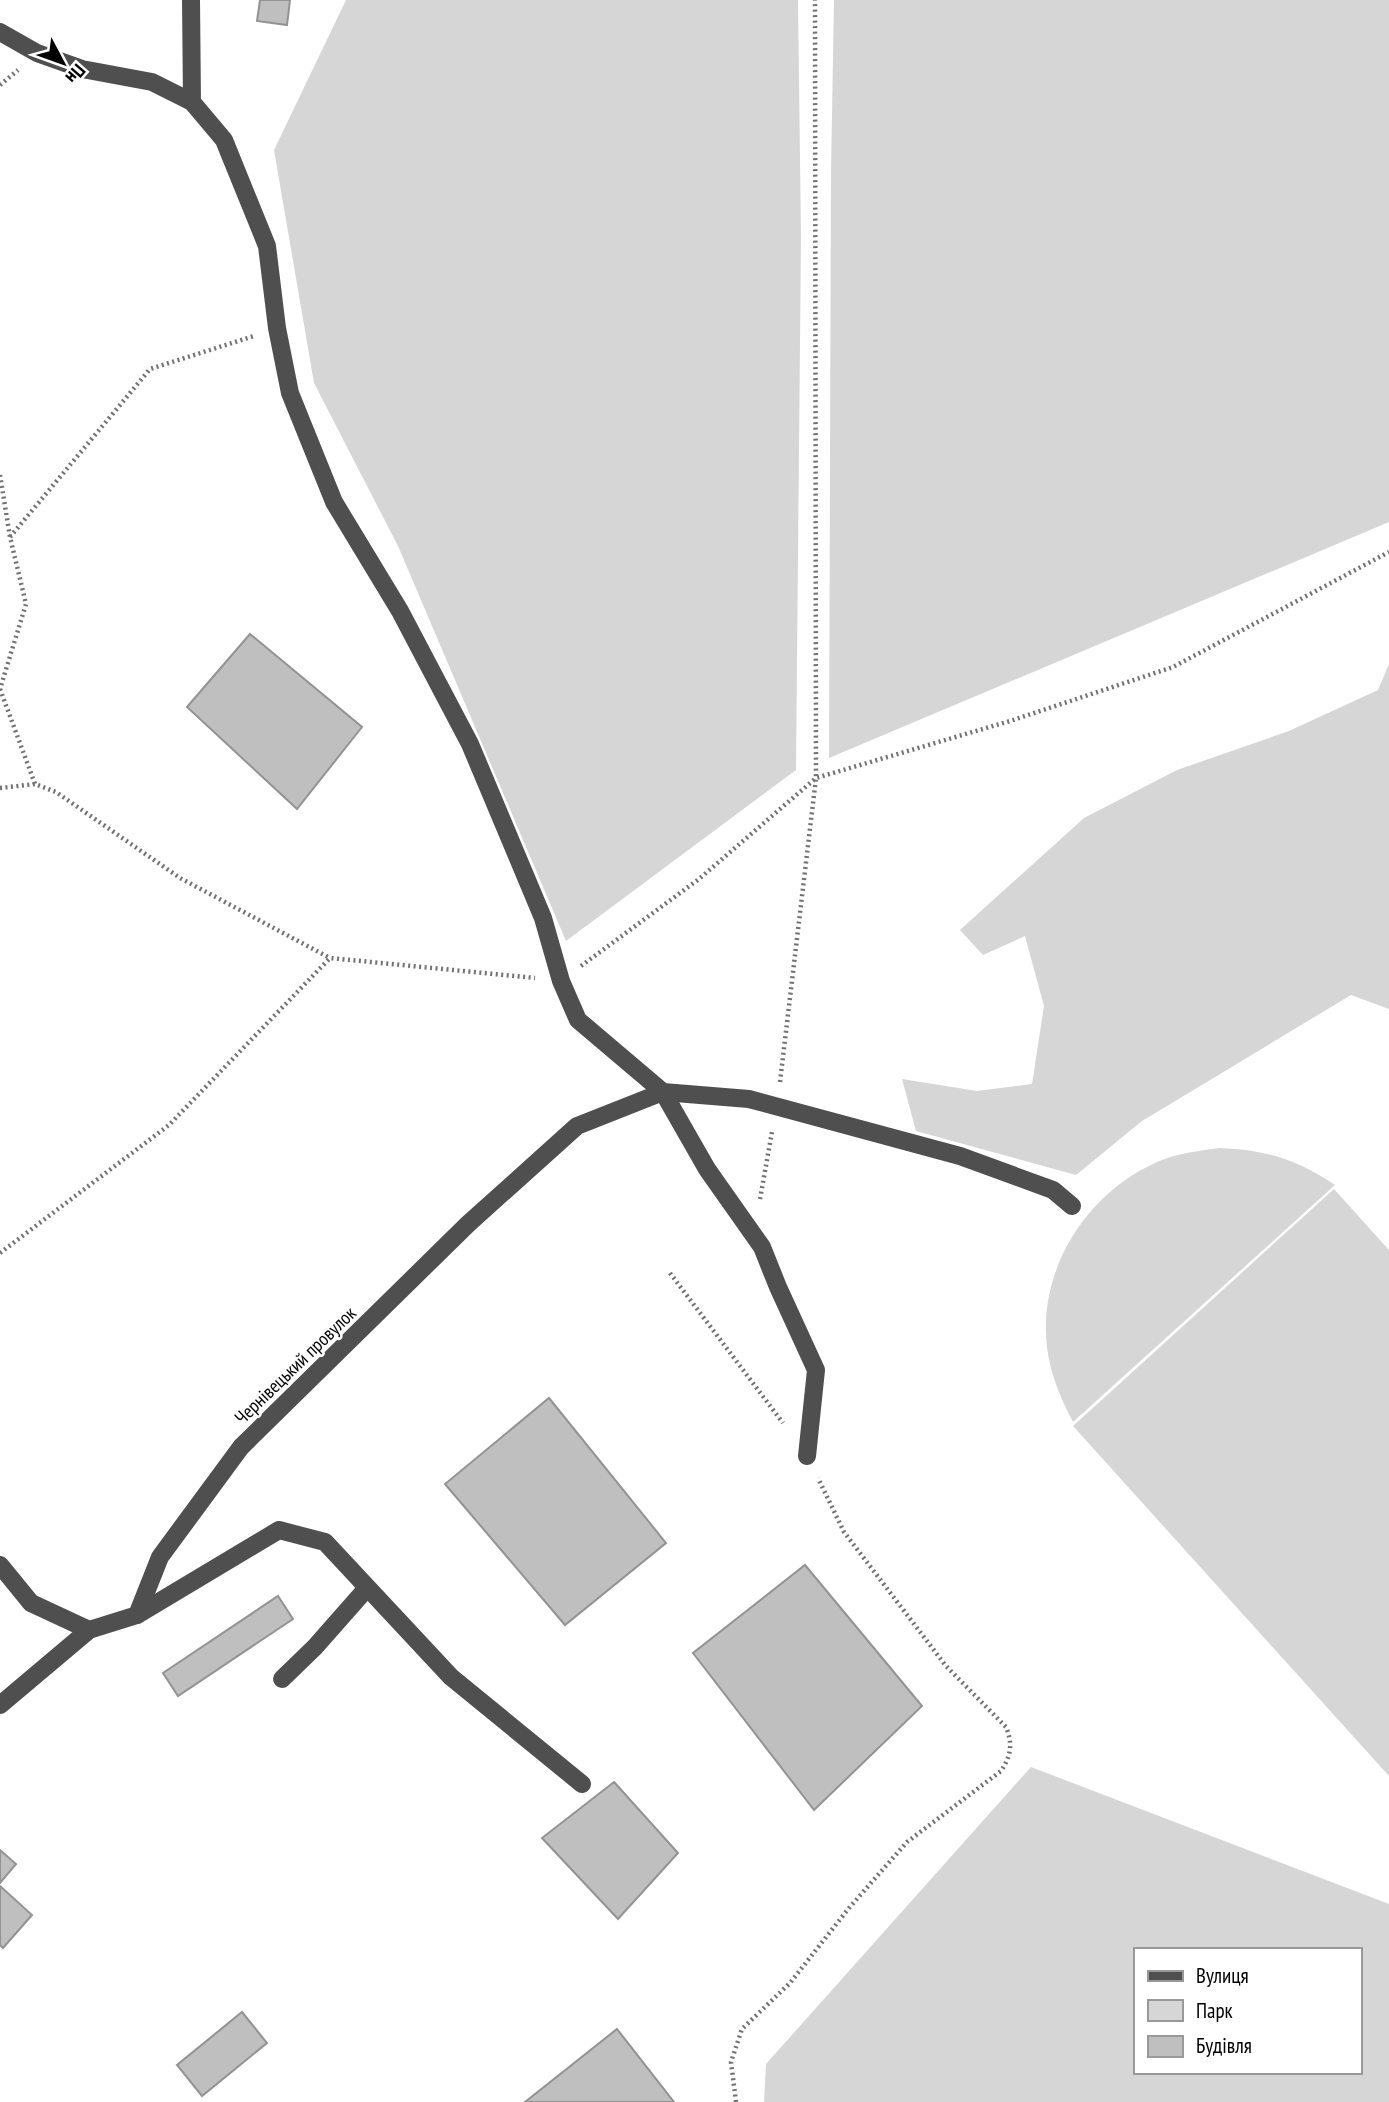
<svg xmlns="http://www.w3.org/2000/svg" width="1389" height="2102" font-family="'PT Sans Narrow',sans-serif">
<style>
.green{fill:#d6d6d6;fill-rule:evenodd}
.building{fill:#bfbfbf;stroke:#939393;stroke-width:2}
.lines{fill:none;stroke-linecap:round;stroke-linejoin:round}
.path{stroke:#717171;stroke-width:4.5;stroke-dasharray:2 3.5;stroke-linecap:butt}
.minor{stroke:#4f4f4f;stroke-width:18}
.labels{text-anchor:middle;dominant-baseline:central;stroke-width:5;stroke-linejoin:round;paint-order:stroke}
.street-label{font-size:19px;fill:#000;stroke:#fff}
</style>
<rect width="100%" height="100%" fill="#fff"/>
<!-- green -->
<g class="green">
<path d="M346,0H798L801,237L796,770L566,941L398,546L314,383L274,150Z"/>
<path d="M834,0H1389V522L829,758L831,172Z"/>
<path d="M1389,664V1009L1351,995L1142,1121L1076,1175L916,1131L902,1079L977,1091L1032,1084L1044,1006L1025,936L983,955L960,930L1084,818L1177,770L1289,731L1378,690Z"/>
<path d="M1220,1148C1266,1150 1296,1159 1335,1185L1073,1422C1064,1405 1056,1387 1051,1368C1029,1284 1080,1196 1157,1162C1177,1153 1198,1151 1220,1148Z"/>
<path d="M1334,1189L1389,1250V1776L1073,1426Z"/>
<path d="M1031,1767L1389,1904V2102H764L766,2064ZM1135,1950H1359V2072H1135Z"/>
</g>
<!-- building -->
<g class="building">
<path d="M260,0H290L287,25L257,21Z"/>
<path d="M250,634L362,727L297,809L187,707Z"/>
<path d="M549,1398L666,1543L565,1625L445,1484Z"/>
<path d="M805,1565L922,1706L814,1810L693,1653Z"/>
<path d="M278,1596L293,1619L178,1696L163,1673Z"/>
<path d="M614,1782L678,1853L618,1919L542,1838Z"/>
<path d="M0,1850L16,1864L0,1883Z"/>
<path d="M0,1886L32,1915L3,1948L0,1945Z"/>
<path d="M242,2012L267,2043L202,2096L177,2065Z"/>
<path d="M617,2029L674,2102H525Z"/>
</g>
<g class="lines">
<!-- path -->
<g class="path">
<path d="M0,85L18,70"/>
<path d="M0,475L10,537L26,604L0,689"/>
<path d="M10,537L150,369L254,336"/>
<path d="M0,689L35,784"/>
<path d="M0,788L35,784L56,792L180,878L330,958"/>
<path d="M581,966L699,879L816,778L1010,721L1173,667L1389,552"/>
<path d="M780,1082L816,778L815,0"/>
<path d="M760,1199L772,1132"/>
<path d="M0,1253L169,1125L330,958L535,978"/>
<path d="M670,1273L783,1423"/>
<path d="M736,2102L731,2062L742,2029L790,1983L849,1908L907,1842L1001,1771C1011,1756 1013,1744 1006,1727L946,1666L844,1532L818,1478"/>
</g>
<!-- minor -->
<g class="minor">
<path d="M191,0L192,102L224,140L267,246L277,328L290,393L334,502L400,611L470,744L543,918L561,981L578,1020L663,1092L707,1169L762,1247L778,1287L816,1370L807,1456"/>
<path d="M0,32L37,53L82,69L152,82L192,102"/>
<path d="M0,1565L31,1603L89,1630"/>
<path d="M137,1615L279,1530L325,1542L451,1677L582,1784"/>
<path d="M282,1679L315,1647L367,1588"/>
<path d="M0,1705L89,1630L137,1615L160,1557L241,1447L468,1224L577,1126L663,1092L749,1099L960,1156L1053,1190L1072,1206"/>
</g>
</g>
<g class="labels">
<!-- street labels -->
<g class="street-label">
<text transform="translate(295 1365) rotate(-44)">Чернівецький провулок</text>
</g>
</g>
<!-- legend -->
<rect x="1134" y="1948" width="228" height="126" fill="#ffffff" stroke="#999999" stroke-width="2"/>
<rect x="1148" y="1971" width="35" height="10" fill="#4f4f4f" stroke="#999999" stroke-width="2"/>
<text x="1196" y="1983" font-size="21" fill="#000000">Вулиця</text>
<rect x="1148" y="2000" width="35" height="21" fill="#d6d6d6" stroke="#999999" stroke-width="2"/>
<text x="1196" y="2018" font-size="21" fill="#000000">Парк</text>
<rect x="1148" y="2036" width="35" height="21" fill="#bfbfbf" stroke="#999999" stroke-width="2"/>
<text x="1196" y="2053" font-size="21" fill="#000000">Будівля</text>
<!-- north arrow -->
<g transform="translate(63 63) rotate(131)" stroke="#ffffff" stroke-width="5" paint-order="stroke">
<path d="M0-5L12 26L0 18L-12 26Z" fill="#000000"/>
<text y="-10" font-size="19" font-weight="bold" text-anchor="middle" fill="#000000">Пн</text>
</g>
</svg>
